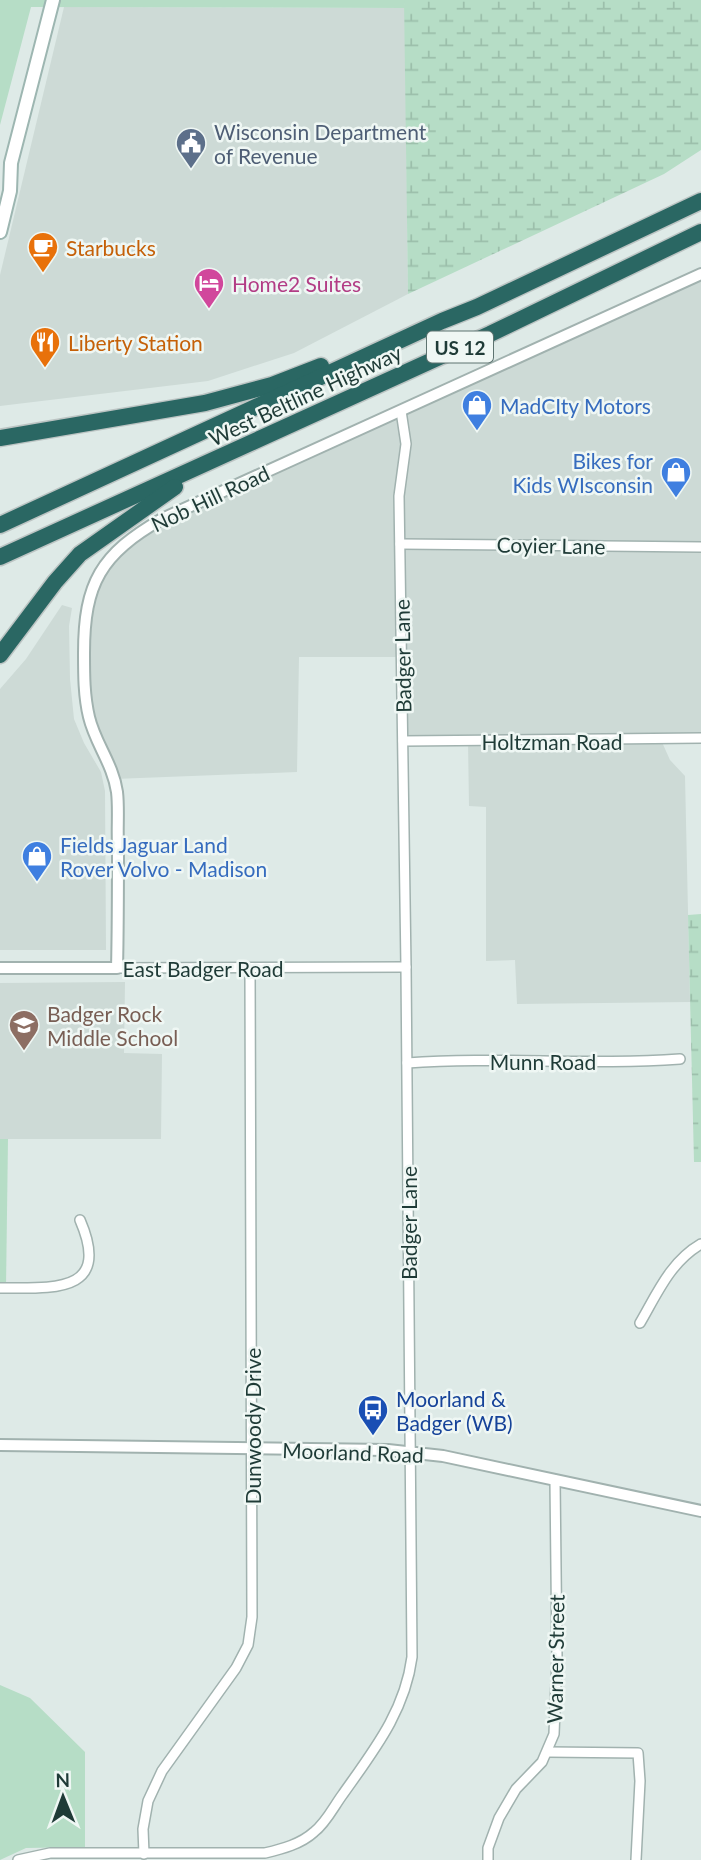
<svg xmlns="http://www.w3.org/2000/svg" width="701" height="1860" font-family="Lato,sans-serif">
<style>
.built{fill:#cddad6}
.wetland{fill:url(#wetland-marsh)}
.park{fill:#b6ddc6}
.lines{fill:none;stroke-linecap:round;stroke-linejoin:round}
.minor-casing{stroke:#a1b2af;stroke-width:12}
.tertiary-casing{stroke:#a1b2af;stroke-width:14}
.secondary-casing{stroke:#9db6b1;stroke-width:16}
.motorway-casing{stroke:#bcc4c3;stroke-width:19}
.minor{stroke:#fff;stroke-width:9}
.tertiary{stroke:#fff;stroke-width:10}
.secondary{stroke:#fff;stroke-width:12}
.motorway{stroke:#2a6763;stroke-width:16}
.labels{text-anchor:middle;dominant-baseline:central;stroke-width:5;stroke-linejoin:round;paint-order:stroke}
.shield{fill:#eff7f4;stroke:#5d7370;stroke-width:2}
.shield-label{font-size:19px;font-weight:bold;fill:#1f3b37}
.service-label{font-size:21px;fill:#4e5e75;stroke:#eff7f4;text-anchor:start}
.food-label{font-size:21px;fill:#c56008;stroke:#eff7f4;text-anchor:start}
.hotel-label{font-size:21px;fill:#b23c85;stroke:#eff7f4;text-anchor:start}
.street-label{font-size:21px;fill:#1f3b37;stroke:#eff7f4}
.shop-label{font-size:21px;fill:#366cbe;stroke:#eff7f4;text-anchor:start}
.education-label{font-size:21px;fill:#785e54;stroke:#eff7f4;text-anchor:start}
.transit-label{font-size:21px;fill:#164399;stroke:#eff7f4;text-anchor:start}
</style>
<defs>
<pattern id="wetland-marsh" width="20" height="14" patternUnits="userSpaceOnUse" patternTransform="scale(1.75)"><rect width="20" height="14" fill="#b6ddc6"/><path d="M1 5h8M5 5V1M11 12h8M15 12V8" fill="none" stroke="#9cbfab"/></pattern>
</defs>
<rect width="100%" height="100%" fill="#deeae7"/>
<!-- built -->
<g class="built">
<path d="M64,7L405,8L408,294L294,353L208,381L0,406V275Z"/>
<path d="M701,274V738L661,740L670,760L685,776L690,1002L517,1004L515,960L486,961V807L469,806L468,741H403L402,654L395,657H299L297,772L114,779L89,719L86,606L123,545L140,532Z"/>
<path d="M62,605L72,608L69,626L70,679L74,719L84,743L101,772L105,791L106,950H0V689L26,659Z"/>
<path d="M125,982L124,1053L162,1054L161,1139H0V983Z"/>
</g>
<!-- wetland -->
<g class="wetland">
<path d="M404,0H701V150L664,174L408,294Z"/>
<path d="M701,914V1162H694L688,915Z"/>
</g>
<!-- park -->
<g class="park">
<path d="M0,0H404L405,8L31,7L0,125Z"/>
<path d="M0,1139H8L6,1288H0Z"/>
<path d="M0,1685L30,1698L85,1752V1847L26,1848L0,1860Z"/>
</g>
<g class="lines">
<!-- minor casing -->
<g class="minor-casing">
<g id="minor">
<path d="M400,544L701,547"/>
<path d="M403,741L701,738"/>
<path d="M117,968L406,967"/>
<path d="M407,1063C498,1056 589,1066 680,1059"/>
<path d="M0,1288C53,1288 112,1294 80,1220"/>
<path d="M640,1323C657,1294 670,1262 701,1244"/>
<path d="M548,1752L638,1753L640,1781L636,1860"/>
<path d="M144,1854L143,1829L148,1801L162,1771L236,1668L248,1645L252,1617L250,968"/>
<path d="M18,1860L50,1853H265C282,1849 301,1844 314,1832C326,1823 334,1806 343,1794C374,1750 405,1711 412,1657L406,967L399,496L406,444L401,411"/>
<path d="M488,1860V1848L499,1818L516,1789L542,1762L554,1734L557,1658L555,1480"/>
</g>
</g>
<!-- tertiary casing -->
<g class="tertiary-casing">
<g id="tertiary">
<path d="M0,968H117C118,927 118,886 118,845C117,828 119,809 117,792C113,764 95,743 89,717C84,696 84,675 84,653C84,583 101,554 162,519L701,274"/>
<path d="M0,1445L388,1450L443,1456L701,1511"/>
</g>
</g>
<!-- secondary casing -->
<g class="secondary-casing">
<path id="secondary" d="M0,232L10,191L11,163L53,0"/>
</g>
<!-- motorway casing -->
<g class="motorway-casing">
<g id="motorway">
<path d="M0,438L205,403L272,385L321,366"/>
<path d="M0,525L442,321L477,307L701,201"/>
<path d="M0,557L490,334L701,232"/>
<path d="M0,655L55,582L80,554L175,487"/>
</g>
</g>
<!-- minor -->
<use href="#minor" class="minor"/>
<!-- tertiary -->
<use href="#tertiary" class="tertiary"/>
<!-- secondary -->
<use href="#secondary" class="secondary"/>
<!-- motorway -->
<use href="#motorway" class="motorway"/>
</g>
<!-- icons -->
<defs>
<g id="civic-pin" transform="scale(1.575)"><path d="M0 17L-7.5 6A9.5 9.5 0 1 1 7.5 6Z" fill="#5c6f8a" stroke="#eff7f4"/><path d="M-.6-6.5H3V-4.5H.6V-3L4-1V1h2V6H-6V1h2V-1L-.6-3ZM-1.2 2.5V6h2.4V2.5Z" fill="#fff"/></g>
<g id="cafe-pin" transform="scale(1.575)"><path d="M0 17L-7.5 6A9.5 9.5 0 1 1 7.5 6Z" fill="#e8710a" stroke="#eff7f4"/><path d="M-5.5-4.5H6V0H3Q3 3.5 0 3.5H-2.5Q-5.5 3.5-5.5 0ZM3-3.2v2h1.7v-2ZM-6 4.5H4V6H-6Z" fill="#fff"/></g>
<g id="hotel-pin" transform="scale(1.575)"><path d="M0 17L-7.5 6A9.5 9.5 0 1 1 7.5 6Z" fill="#d1479c" stroke="#eff7f4"/><path d="M-6-4.5h1.5V1H6V5H4.5V3h-9V5H-6ZM-4 0a1.8 1.8 0 1 1 3.6 0ZM.5 0V-2.5h3Q6-2.5 6 0Z" fill="#fff"/></g>
<g id="restaurant-pin" transform="scale(1.575)"><path d="M0 17L-7.5 6A9.5 9.5 0 1 1 7.5 6Z" fill="#e8710a" stroke="#eff7f4"/><path d="M-5-6h1v4h1v-4h1v4h1v-4h1v5L-1.5 .5V6h-2V.5L-5-1ZM5-6V6H3V1.5H1.5Q1.5-4 5-6Z" fill="#fff"/></g>
<g id="shop-pin" transform="scale(1.575)"><path d="M0 17L-7.5 6A9.5 9.5 0 1 1 7.5 6Z" fill="#3f7fe0" stroke="#eff7f4"/><path d="M-5-2.5h2.3a2.7 3.5 0 0 1 5.4 0H5L5.5 6h-11ZM-1.5-2.5h3a1.5 2.3 0 0 0-3 0Z" fill="#fff"/></g>
<g id="school-pin" transform="scale(1.575)"><path d="M0 17L-7.5 6A9.5 9.5 0 1 1 7.5 6Z" fill="#8d6e63" stroke="#eff7f4"/><path d="M0-5L7-2L0 1L-7-2ZM-4 1L0 2.5L4 1V4Q0 6-4 4Z" fill="#fff"/></g>
<g id="bus-pin" transform="scale(1.575)"><path d="M0 17L-7.5 6A9.5 9.5 0 1 1 7.5 6Z" fill="#1a4fb4" stroke="#eff7f4"/><path d="M-5-6H5V4H4V6H2V4H-2V6H-4V4H-5ZM-3.5-4V0h7V-4ZM-3.5 1.2v1.5H-2V1.2ZM2 1.2v1.5H3.5V1.2Z" fill="#fff"/></g>
</defs>
<g fill-rule="evenodd">
<use href="#civic-pin" x="191" y="143"/>
<use href="#cafe-pin" x="43" y="247"/>
<use href="#hotel-pin" x="209" y="283"/>
<use href="#restaurant-pin" x="45" y="342"/>
<use href="#shop-pin" x="477" y="405"/>
<use href="#shop-pin" x="676" y="472"/>
<use href="#shop-pin" x="37" y="856"/>
<use href="#school-pin" x="24" y="1025"/>
<use href="#bus-pin" x="373" y="1410"/>
</g>
<g class="labels">
<!-- shield labels -->
<rect class="shield" x="427" y="331.5" width="66" height="31" rx="5"/>
<g class="shield-label">
<text x="460" y="347">US 12</text>
</g>
<!-- service labels -->
<g class="service-label">
<text x="214" y="131">Wisconsin Department<tspan x="214" dy="24">of Revenue</tspan></text>
</g>
<!-- food labels -->
<g class="food-label">
<text x="66" y="247">Starbucks</text>
<text x="68" y="342">Liberty Station</text>
</g>
<!-- hotel labels -->
<g class="hotel-label">
<text x="232" y="283">Home2 Suites</text>
</g>
<!-- street labels -->
<g class="street-label">
<text transform="translate(305 395) rotate(-25)">West Beltline Highway</text>
<text transform="translate(210 498) rotate(-25)">Nob Hill Road</text>
<text transform="translate(551 545) rotate(1)">Coyier Lane</text>
<text transform="translate(402 656) rotate(-91)">Badger Lane</text>
<text x="552" y="741">Holtzman Road</text>
<text x="203" y="968">East Badger Road</text>
<text x="543" y="1061">Munn Road</text>
<text transform="translate(408 1223) rotate(-90)">Badger Lane</text>
<text transform="translate(252 1426) rotate(-90)">Dunwoody Drive</text>
<text transform="translate(353 1452) rotate(2)">Moorland Road</text>
<text transform="translate(555 1659) rotate(-89)">Warner Street</text>
</g>
<!-- shop labels -->
<g class="shop-label">
<text x="500" y="405">MadCIty Motors</text>
<text x="653" y="460" text-anchor="end">Bikes for<tspan x="653" dy="24">Kids WIsconsin</tspan></text>
<text x="60" y="844">Fields Jaguar Land<tspan x="60" dy="24">Rover Volvo - Madison</tspan></text>
</g>
<!-- education labels -->
<g class="education-label">
<text x="47" y="1013">Badger Rock<tspan x="47" dy="24">Middle School</tspan></text>
</g>
<!-- transit labels -->
<g class="transit-label">
<text x="396" y="1398">Moorland &amp;<tspan x="396" dy="24">Badger (WB)</tspan></text>
</g>
</g>
<!-- north arrow -->
<g transform="translate(63 1797) rotate(359)" stroke="#eff7f4" stroke-width="5" paint-order="stroke">
<path d="M0-5L12 26L0 18L-12 26Z" fill="#1f3b37"/>
<text y="-10" font-size="19" font-weight="bold" text-anchor="middle" fill="#1f3b37">N</text>
</g>
</svg>
